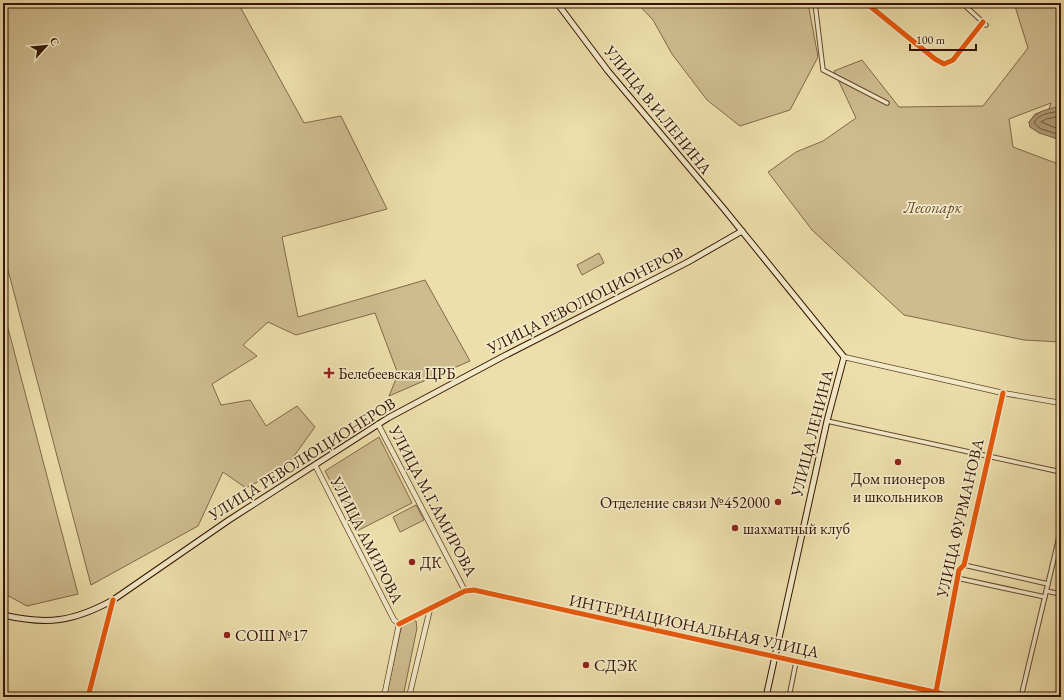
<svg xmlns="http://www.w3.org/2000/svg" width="1064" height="700" font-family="'EB Garamond',serif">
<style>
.green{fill:#cebc8f;stroke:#82684a}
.water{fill:#af9a73;stroke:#7f6447}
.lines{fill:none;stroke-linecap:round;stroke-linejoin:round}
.shore{stroke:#72573c;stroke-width:1}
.minor-casing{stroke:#64472f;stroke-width:5.5}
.tertiary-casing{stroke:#64472f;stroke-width:6}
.secondary-casing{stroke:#361406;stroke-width:7}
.minor{stroke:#f3eac8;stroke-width:3.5}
.tertiary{stroke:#f3eac8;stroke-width:4.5}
.secondary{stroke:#f3eac8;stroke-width:5}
.cycleway-casing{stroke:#f3eac8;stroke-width:8}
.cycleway{stroke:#e8590c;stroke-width:5}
.poi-dot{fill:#8f2418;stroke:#f3eac8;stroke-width:1.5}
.labels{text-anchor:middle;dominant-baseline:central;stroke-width:3.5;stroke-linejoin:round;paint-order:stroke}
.street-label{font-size:16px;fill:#361406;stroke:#f3eac8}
.park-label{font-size:16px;font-style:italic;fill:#64462f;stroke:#f3eac8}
.poi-label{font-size:16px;fill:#361406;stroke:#f3eac8;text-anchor:start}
</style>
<rect width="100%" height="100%" fill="#eddfab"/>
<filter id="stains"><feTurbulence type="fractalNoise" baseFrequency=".005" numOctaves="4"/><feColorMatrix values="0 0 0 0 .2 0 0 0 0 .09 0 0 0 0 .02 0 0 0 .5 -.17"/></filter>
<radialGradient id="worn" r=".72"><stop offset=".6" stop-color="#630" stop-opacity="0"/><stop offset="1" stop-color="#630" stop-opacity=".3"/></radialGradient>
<!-- green -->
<g class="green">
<path d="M3,3H238L304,123L341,116L387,209L282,237L298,317L425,280L470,361L389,396L398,374L375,313L296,335L268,322L243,345L257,356L212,384L221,405L250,400L266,426L297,406L315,427L286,467L246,488L223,472L198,526L91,585L3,251Z"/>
<path d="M637,3H808L818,57L790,110L740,126L707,100L672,54L653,20Z"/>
<path d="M1014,3H1061V141L1030,127L1029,122L1035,114L1049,109L1051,103L1009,119L1013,147L1061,165V342L1024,340L904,315L812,230L768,172L796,152L823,141L856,118L834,71L862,60L899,107L983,106L1028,48Z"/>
<path d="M599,253L604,263L582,275L577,265Z"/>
<path d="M3,309L78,594L27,606L3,593Z"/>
<path d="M379,437L412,503L357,531L325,471Z"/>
<path d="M416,505L424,520L400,532L393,517Z"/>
<path d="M409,619L416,621L417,628L403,697H386L402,624Z"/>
</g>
<!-- water -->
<path class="water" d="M1061,106V140L1039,133L1030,127L1029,122C1038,110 1046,110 1061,106Z"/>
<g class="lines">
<!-- shore -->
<g class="shore">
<path d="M1061,111C1050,113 1039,113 1034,123L1041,129L1061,135"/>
<path d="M1061,116L1046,119L1041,122L1061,130"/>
</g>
<!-- minor casing -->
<g class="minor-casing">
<g id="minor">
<path d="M815,3L823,70L887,103"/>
<path d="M862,3L871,7L935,59L944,64L953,60L983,22"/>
<path d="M962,3L986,25"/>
<path d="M827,421L1061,472"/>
<path d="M964,565L1048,584"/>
<path d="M957,578L1045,597"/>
<path d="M1046,591L1061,594"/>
<path d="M789,697L796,662"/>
<path d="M935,697L959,570L964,565L1003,393"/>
<path d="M1021,697L1061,529"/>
</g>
</g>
<!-- tertiary casing -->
<g class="tertiary-casing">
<g id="tertiary">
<path d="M844,357L1003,393L1061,403"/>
<path d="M378,424L465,591"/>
<path d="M315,465L394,620L399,624"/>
<path d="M399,624L465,591L474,590L957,697"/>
<path d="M88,697L113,600"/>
<path d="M384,697L399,624"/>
<path d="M409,697L430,609"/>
</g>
</g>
<!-- secondary casing -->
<g class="secondary-casing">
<g id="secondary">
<path d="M557,3L608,71L724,209L844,357L827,421L766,697"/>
<path d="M3,615C47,625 73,622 113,600L229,520L388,418L504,356L688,262L742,231"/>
</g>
</g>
<!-- minor -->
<use href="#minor" class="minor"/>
<!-- tertiary -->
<use href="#tertiary" class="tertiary"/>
<!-- secondary -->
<use href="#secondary" class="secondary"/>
<!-- cycleway casing -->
<g class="cycleway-casing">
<g id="cycleway">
<path d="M862,3L871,7L935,59L944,64L953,60L983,22"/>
<path d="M399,624L465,591L474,590L957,697"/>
<path d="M88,697L113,600"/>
<path d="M935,697L959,570L964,565L1003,393"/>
</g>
</g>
<!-- cycleway -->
<use href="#cycleway" class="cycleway"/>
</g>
<!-- markers -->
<g class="poi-dot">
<path d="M327 367h4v4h4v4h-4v4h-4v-4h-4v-4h4z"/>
<circle cx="898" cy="462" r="4"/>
<circle cx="778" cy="502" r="4"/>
<circle cx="735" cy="528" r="4"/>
<circle cx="412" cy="562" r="4"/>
<circle cx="227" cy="635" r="4"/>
<circle cx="586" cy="665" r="4"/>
</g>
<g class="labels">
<!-- street labels -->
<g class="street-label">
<text transform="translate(658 110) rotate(51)">УЛИЦА В.И.ЛЕНИНА</text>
<text transform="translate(585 300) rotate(-27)">УЛИЦА РЕВОЛЮЦИОНЕРОВ</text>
<text transform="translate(812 433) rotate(-76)">УЛИЦА ЛЕНИНА</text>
<text transform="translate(302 459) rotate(-32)">УЛИЦА РЕВОЛЮЦИОНЕРОВ</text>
<text transform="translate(433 501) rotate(62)">УЛИЦА М.Г.АМИРОВА</text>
<text transform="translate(960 518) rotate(-77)">УЛИЦА ФУРМАНОВА</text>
<text transform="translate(367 540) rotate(63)">УЛИЦА АМИРОВА</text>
<text transform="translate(694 626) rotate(12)">ИНТЕРНАЦИОНАЛЬНАЯ УЛИЦА</text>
</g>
<!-- park labels -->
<g class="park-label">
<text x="933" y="207">Лесопарк</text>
</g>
<!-- poi labels -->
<g class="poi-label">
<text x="338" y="373">Белебеевская ЦРБ</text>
<text x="898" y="478" text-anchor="middle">Дом пионеров<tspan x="898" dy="18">и школьников</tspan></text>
<text x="770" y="502" text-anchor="end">Отделение связи №452000</text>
<text x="743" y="528">шахматный клуб</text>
<text x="420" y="562">ДК</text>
<text x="235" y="635">СОШ №17</text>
<text x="594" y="665">СДЭК</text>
</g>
</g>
<!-- margin -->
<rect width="1064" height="700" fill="none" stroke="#eddfab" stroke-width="16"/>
<rect x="4" y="4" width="1056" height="692" fill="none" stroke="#361406" stroke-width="2"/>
<rect x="8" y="8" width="1048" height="684" fill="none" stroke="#361406"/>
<!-- north arrow -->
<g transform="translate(46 46) rotate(63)" stroke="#f3eac8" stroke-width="3" paint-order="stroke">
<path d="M0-3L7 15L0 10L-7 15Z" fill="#361406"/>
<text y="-6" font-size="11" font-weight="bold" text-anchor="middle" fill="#361406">С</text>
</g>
<!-- scale -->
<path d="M910 44v6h66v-6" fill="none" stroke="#361406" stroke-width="2"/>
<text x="916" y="44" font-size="12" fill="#361406" stroke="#f3eac8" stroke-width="3" paint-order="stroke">100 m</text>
<rect width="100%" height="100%" filter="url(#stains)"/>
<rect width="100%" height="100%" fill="url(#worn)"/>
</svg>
